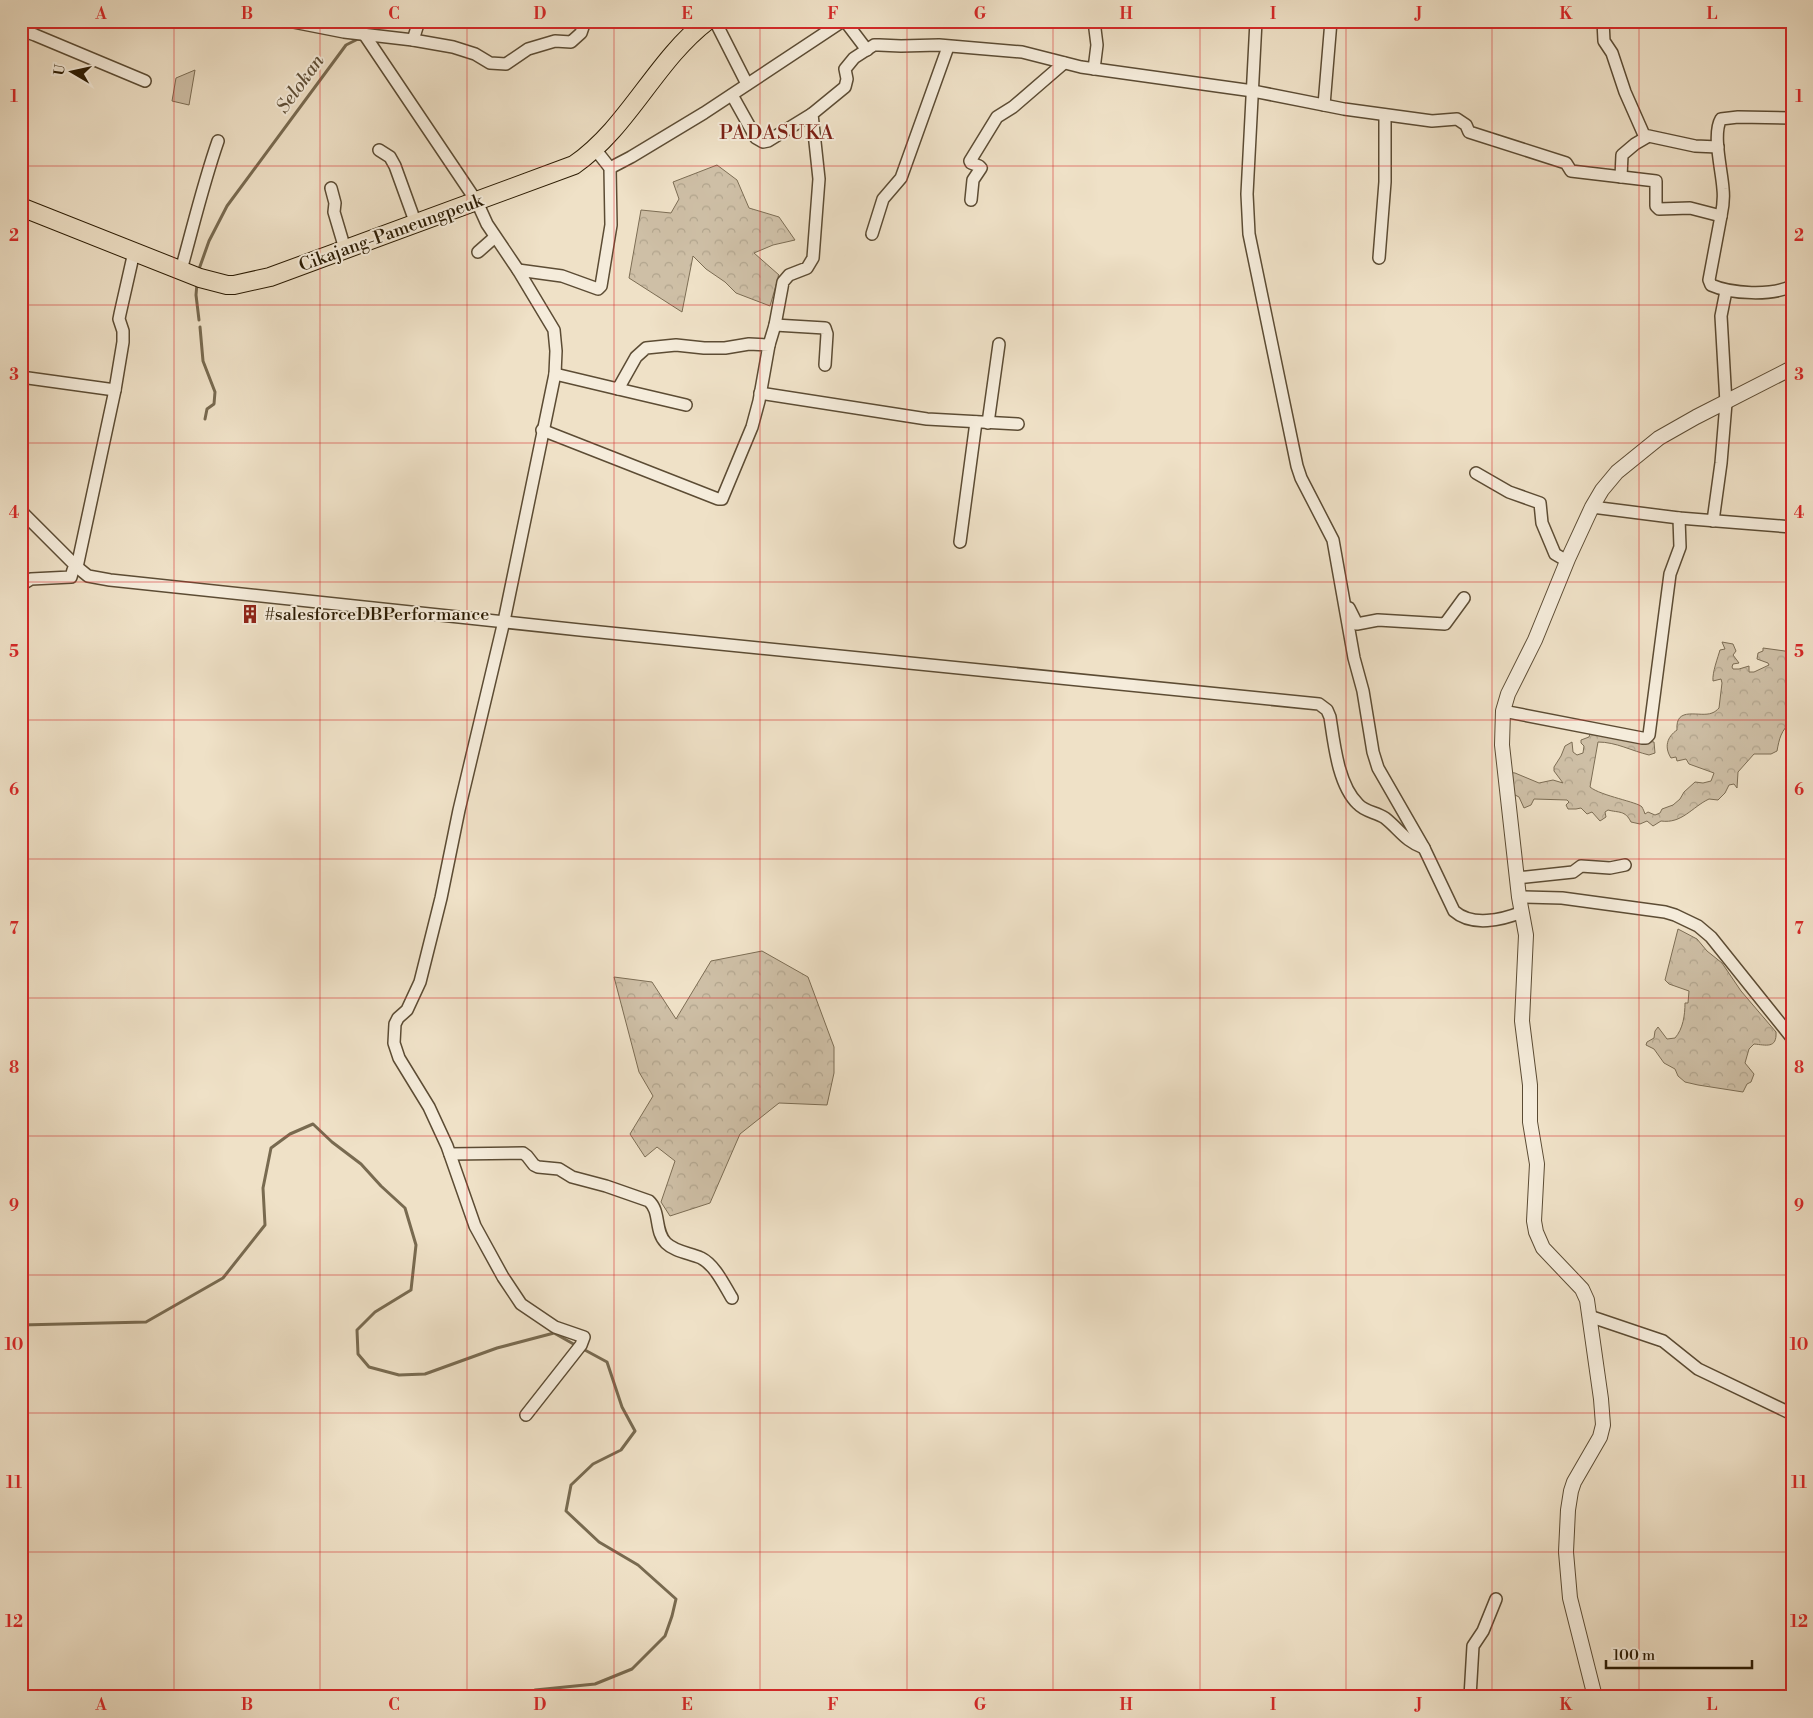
<svg xmlns="http://www.w3.org/2000/svg" width="1813" height="1718" font-family="'Libre Bodoni',serif">
<style>
.grass{fill:#cebfa6;stroke:#7c6d54}
.forest{fill:url(#forest-crowns);stroke:#7c6d54}
.lines{fill:none;stroke-linecap:round;stroke-linejoin:round}
.stream{stroke:#786a50;stroke-width:3}
.minor-casing{stroke:#5c4c34;stroke-width:14}
.tertiary-casing{stroke:#5c4c34;stroke-width:16}
.primary-casing{stroke:#2b1b03;stroke-width:20}
.minor{stroke:#f5ecdb;stroke-width:11}
.tertiary{stroke:#f5ecdb;stroke-width:14}
.primary{stroke:#efe1c7;stroke-width:18}
.grid{fill:none;stroke:#d62828;stroke-width:1;stroke-opacity:0.55}
.labels{text-anchor:middle;dominant-baseline:central;stroke-width:4;stroke-linejoin:round;paint-order:stroke}
.street-label{font-size:18px;fill:#2b1b03;stroke:#f5ecdb}
.poi-label{font-size:18px;fill:#2b1b03;stroke:#f5ecdb;text-anchor:start}
.water-label{font-size:19px;font-style:italic;fill:#5f4f37;stroke:#f5ecdb}
.quarter-label{font-size:20px;letter-spacing:1px;fill:#7a1f14;stroke:#f5ecdb}
.neatline{fill:none;stroke:#d62828;stroke-width:2}
.grid-label{font-size:16px;text-anchor:middle;font-weight:bold;fill:#d62828}
</style>
<defs>
<pattern id="forest-crowns" width="20" height="18" patternUnits="userSpaceOnUse" patternTransform="scale(1.25)"><rect width="20" height="18" fill="#cebfa6"/><path d="M2 6a3 3 0 1 1 6 0M12 15a3 3 0 1 1 6 0" fill="none" stroke="#b1a48d"/></pattern>
</defs>
<rect width="100%" height="100%" fill="#efe1c7"/>
<filter id="stains"><feTurbulence type="fractalNoise" baseFrequency=".004" numOctaves="4"/><feColorMatrix values="0 0 0 0 .2 0 0 0 0 .09 0 0 0 0 .02 0 0 0 .5 -.17"/></filter>
<radialGradient id="worn" r=".72"><stop offset=".6" stop-color="#630" stop-opacity="0"/><stop offset="1" stop-color="#630" stop-opacity=".3"/></radialGradient>
<!-- grass -->
<path class="grass" d="M195,70L189,105L172,101L176,78Z"/>
<!-- forest -->
<g class="forest">
<path d="M717,165L737,180L749,208L779,217L795,240L773,245L754,253L779,275L770,306L736,293L725,282L706,269L693,256L682,312L629,278L641,210L671,213L679,199L673,182Z"/>
<path d="M1722,642L1733,644L1736,651L1733,655L1739,663L1733,664L1732,667L1733,669H1739L1749,666V672H1754L1769,665L1768,663L1757,659L1758,653L1763,651V648L1792,652V722C1781,729 1779,740 1777,751L1771,754H1754L1738,772L1737,788L1734,784L1729,785L1725,793L1718,800L1709,799C1692,807 1682,824 1661,821L1653,826L1647,821L1640,824L1631,822C1625,810 1619,813 1608,810L1605,812L1606,817L1600,821L1592,812L1587,814L1581,808L1576,809H1568L1566,805L1569,802L1567,800L1534,799L1531,805L1524,808L1519,797L1511,793L1507,772L1515,773L1539,783L1553,780L1563,783L1554,771V767L1561,756L1565,746L1572,742L1573,752L1577,755L1583,753L1584,746L1581,743V740L1589,737L1590,734L1654,742L1655,753L1649,755C1632,751 1616,742 1598,742L1590,787C1601,796 1638,802 1642,807C1643,809 1644,811 1645,814L1648,812L1655,815L1660,813L1662,809L1673,805L1680,799L1684,792L1695,782L1703,783L1711,781L1714,773L1689,764L1686,759L1677,761L1676,757L1671,758C1664,747 1667,737 1677,730C1675,705 1700,718 1712,713C1715,712 1717,710 1719,708L1722,683L1721,679L1713,681C1712,673 1718,657 1720,650L1725,649Z"/>
<path d="M1678,929L1697,939L1707,951L1722,963L1741,991L1776,1032C1777,1049 1766,1045 1754,1044L1749,1049L1745,1063L1754,1074L1751,1082L1747,1084L1743,1092L1698,1085L1685,1082L1678,1076L1675,1069L1664,1063L1654,1049L1646,1045L1647,1042L1654,1038L1655,1031L1658,1027L1667,1039L1675,1038C1683,1029 1685,1015 1685,1003H1688L1689,991L1669,984L1665,980Z"/>
<path d="M762,951L808,977L834,1047V1073L827,1105L779,1103L740,1134L710,1203L670,1216L661,1202L675,1161L657,1147L645,1157L630,1134L653,1096L639,1072L614,977L652,982L676,1019L711,961Z"/>
</g>
<g class="lines">
<!-- stream -->
<g class="stream">
<path d="M198,272L209,241L227,206L346,45L358,39L363,40"/>
<path d="M197,283L196,295L199,320"/>
<path d="M200,327L203,361L215,392L214,404L207,409L205,419"/>
<path d="M21,1325L146,1322L223,1278L265,1225L263,1188L271,1148L290,1134L313,1124L332,1142L361,1164L381,1186L405,1208L416,1245L411,1290L375,1312L357,1330L358,1354L369,1367L399,1375L425,1374L497,1348L554,1333L577,1346"/>
<path d="M524,1697L535,1690L595,1684L632,1669L665,1636L672,1616L676,1599L638,1565L599,1542L566,1511L571,1485L593,1464L621,1450L635,1431L622,1407L607,1362L583,1349"/>
</g>
<!-- minor casing -->
<g class="minor-casing">
<g id="minor">
<path d="M288,21L344,32L413,40L453,47L475,54L490,63L506,64L528,49L555,41L571,42L581,33L585,21"/>
<path d="M715,21L747,84"/>
<path d="M845,21L867,50"/>
<path d="M1094,21L1097,45L1094,69"/>
<path d="M1256,21L1247,194L1249,234L1297,466L1301,478L1333,540L1354,658L1363,691L1373,752L1378,768L1424,848L1454,911C1472,927 1502,920 1522,912"/>
<path d="M1603,21L1604,41L1612,53L1625,92L1644,135L1695,146L1718,147"/>
<path d="M21,32L24,31L35,35L145,81"/>
<path d="M364,34L477,202L487,224L518,270L554,330L556,351L555,374L504,621L459,810L441,898L420,982L407,1010L398,1018L395,1024L394,1043L399,1058L429,1107L447,1146L475,1226L503,1277L521,1304L555,1327L584,1337L581,1345L526,1415"/>
<path d="M413,40L419,21"/>
<path d="M732,95L756,138L763,142L768,141L812,114"/>
<path d="M1324,105L1331,21"/>
<path d="M379,150L390,157L395,166L416,224"/>
<path d="M610,168L631,157L704,113L843,21"/>
<path d="M1621,177L1622,155L1635,144L1647,137"/>
<path d="M331,188L335,203L334,212L345,249"/>
<path d="M971,200L973,180L981,168L979,166L971,163L970,161L997,117L1013,107L1064,63"/>
<path d="M1721,216C1723,207 1724,198 1723,189C1722,171 1712,134 1721,119L1738,117L1792,118"/>
<path d="M872,234L883,199L901,178L948,47"/>
<path d="M478,252L495,237"/>
<path d="M1379,258L1385,182V115"/>
<path d="M181,270C193,227 203,184 218,141"/>
<path d="M518,270L562,276L598,289L601,286L611,225L610,168L595,149"/>
<path d="M775,325L825,328L827,334L825,365"/>
<path d="M769,345L775,325L783,282L789,275L807,268L813,258L819,179L812,114L845,87L847,79L845,69L854,58L874,45H879L901,46L939,45L1022,52L1081,67L1253,91L1344,109L1432,121L1457,119L1466,125L1469,132L1566,163L1571,171L1656,181V206L1659,209L1690,208L1721,216L1709,280L1711,285C1731,294 1772,296 1792,286"/>
<path d="M21,377L115,390"/>
<path d="M618,389L686,405"/>
<path d="M760,393L927,419L1018,424"/>
<path d="M988,423L999,344"/>
<path d="M542,430L718,499H722L752,427L759,401L769,345L749,344L725,348H704L676,345L646,348L636,357L618,389L555,374"/>
<path d="M1476,473L1509,492L1540,503L1542,523L1555,554L1567,561"/>
<path d="M1592,507L1679,518L1792,527"/>
<path d="M21,511L77,567L88,576L110,580L580,630L1319,704L1327,710L1330,717C1334,743 1338,785 1358,804C1365,812 1376,812 1385,818C1400,830 1405,841 1424,848"/>
<path d="M1713,521L1721,463L1726,403L1721,316L1726,291"/>
<path d="M960,542L976,422"/>
<path d="M21,585L31,579L71,577L73,570L77,567L115,390L123,342V331L119,319L120,314L134,252"/>
<path d="M1349,608L1357,624L1378,620L1445,624L1464,598"/>
<path d="M1503,711L1642,738H1646L1649,735L1670,574L1680,547L1679,518"/>
<path d="M1517,878L1573,872L1581,866L1610,868L1625,865"/>
<path d="M1519,897L1562,898L1665,912L1675,915L1698,926L1711,937L1792,1038"/>
<path d="M450,1154L523,1153L527,1156L534,1165L538,1167L559,1169L572,1177L606,1186L649,1201C661,1212 654,1231 666,1243C675,1252 690,1253 701,1258C715,1265 724,1285 732,1298"/>
<path d="M1589,1316L1663,1341L1698,1369L1792,1414"/>
<path d="M1470,1697L1473,1646L1483,1631L1496,1599"/>
</g>
</g>
<!-- tertiary casing -->
<g class="tertiary-casing">
<path id="tertiary" d="M1595,1697L1570,1598L1566,1552L1568,1510L1571,1491L1574,1482L1600,1437L1603,1425L1601,1399L1587,1300L1582,1289L1543,1248L1536,1232L1534,1221L1537,1164L1530,1122V1085L1522,1021L1526,935L1519,897L1502,745L1503,711L1508,694L1535,640L1568,559L1592,507L1602,490L1617,472L1659,438L1696,417L1792,368"/>
</g>
<!-- primary casing -->
<g class="primary-casing">
<path id="primary" d="M21,207L200,278L227,285H234L270,277L574,165C629,127 655,61 707,21"/>
</g>
<!-- minor -->
<use href="#minor" class="minor"/>
<!-- tertiary -->
<use href="#tertiary" class="tertiary"/>
<!-- primary -->
<use href="#primary" class="primary"/>
</g>
<!-- grid -->
<path class="grid" d="M174,21V1697M320,21V1697M467,21V1697M614,21V1697M760,21V1697M907,21V1697M1053,21V1697M1200,21V1697M1346,21V1697M1492,21V1697M1639,21V1697M21,166H1792M21,305H1792M21,443H1792M21,582H1792M21,720H1792M21,859H1792M21,998H1792M21,1136H1792M21,1275H1792M21,1413H1792M21,1552H1792"/>
<!-- icons -->
<defs>
<g id="building-bare" transform="scale(1.5)"><path d="M-4-6H4V6H1V3H-1V6H-4ZM-2.5-4.3h1.7v1.8h-1.7ZM.8-4.3h1.7v1.8H.8ZM-2.5-1h1.7V.8h-1.7ZM.8-1h1.7V.8H.8Z" fill="#8f2418" stroke="#f5ecdb" stroke-width="2.5" paint-order="stroke"/></g>
</defs>
<g fill-rule="evenodd">
<use href="#building-bare" x="250" y="614"/>
</g>
<g class="labels">
<!-- street labels -->
<g class="street-label">
<text transform="translate(391 233) rotate(-20)">Cikajang-Pameungpeuk</text>
</g>
<!-- poi labels -->
<g class="poi-label">
<text x="265" y="614">#salesforceDBPerformance</text>
</g>
<!-- water labels -->
<g class="water-label">
<text transform="translate(300 84) rotate(-54)">Selokan</text>
</g>
<!-- quarter labels -->
<g class="quarter-label">
<text x="777" y="133">PADASUKA</text>
</g>
</g>
<!-- margin -->
<rect width="1813" height="1718" fill="none" stroke="#efe1c7" stroke-width="55"/>
<!-- north arrow -->
<g transform="translate(72 72) rotate(279)" stroke="#f5ecdb" stroke-width="4" paint-order="stroke">
<path d="M0-4L9 19L0 12L-9 19Z" fill="#2b1b03"/>
<text y="-8" font-size="14" font-weight="bold" text-anchor="middle" fill="#2b1b03">U</text>
</g>
<!-- scale -->
<path d="M1606 1660v8h146v-8" fill="none" stroke="#2b1b03" stroke-width="2.5"/>
<text x="1613" y="1660" font-size="15" fill="#2b1b03" stroke="#f5ecdb" stroke-width="4" paint-order="stroke">100 m</text>
<rect x="28" y="28" width="1758" height="1662" class="neatline"/>
<g class="grid-label">
<text x="101" y="19">A</text>
<text x="247" y="19">B</text>
<text x="394" y="19">C</text>
<text x="540" y="19">D</text>
<text x="687" y="19">E</text>
<text x="833" y="19">F</text>
<text x="980" y="19">G</text>
<text x="1126" y="19">H</text>
<text x="1273" y="19">I</text>
<text x="1419" y="19">J</text>
<text x="1566" y="19">K</text>
<text x="1712" y="19">L</text>
<text x="14" y="102">1</text>
<text x="1799" y="102">1</text>
<text x="14" y="241">2</text>
<text x="1799" y="241">2</text>
<text x="14" y="380">3</text>
<text x="1799" y="380">3</text>
<text x="14" y="518">4</text>
<text x="1799" y="518">4</text>
<text x="14" y="657">5</text>
<text x="1799" y="657">5</text>
<text x="14" y="795">6</text>
<text x="1799" y="795">6</text>
<text x="14" y="934">7</text>
<text x="1799" y="934">7</text>
<text x="14" y="1073">8</text>
<text x="1799" y="1073">8</text>
<text x="14" y="1211">9</text>
<text x="1799" y="1211">9</text>
<text x="14" y="1350">10</text>
<text x="1799" y="1350">10</text>
<text x="14" y="1488">11</text>
<text x="1799" y="1488">11</text>
<text x="14" y="1627">12</text>
<text x="1799" y="1627">12</text>
<text x="101" y="1710">A</text>
<text x="247" y="1710">B</text>
<text x="394" y="1710">C</text>
<text x="540" y="1710">D</text>
<text x="687" y="1710">E</text>
<text x="833" y="1710">F</text>
<text x="980" y="1710">G</text>
<text x="1126" y="1710">H</text>
<text x="1273" y="1710">I</text>
<text x="1419" y="1710">J</text>
<text x="1566" y="1710">K</text>
<text x="1712" y="1710">L</text>
</g>
<rect width="100%" height="100%" filter="url(#stains)"/>
<rect width="100%" height="100%" fill="url(#worn)"/>
</svg>
